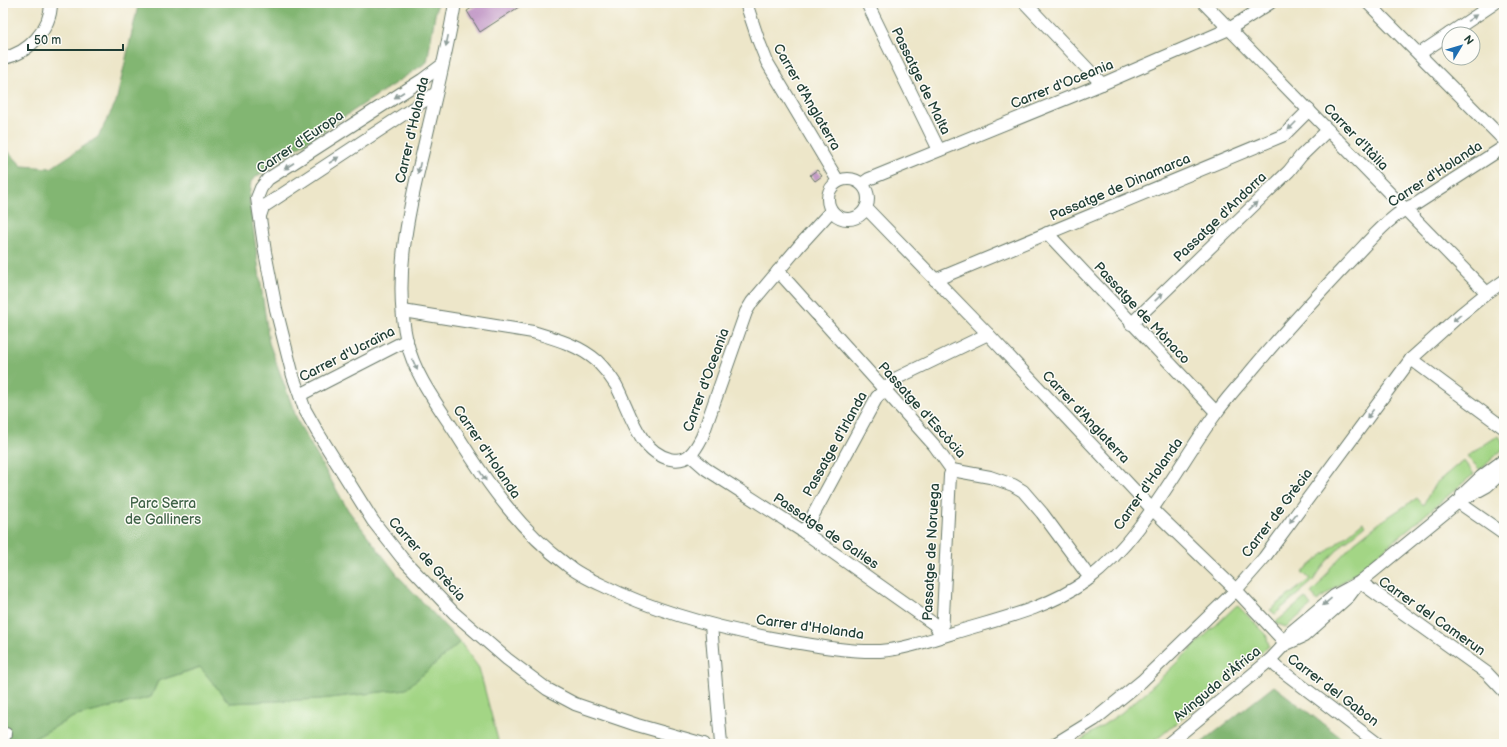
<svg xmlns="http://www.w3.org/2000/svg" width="1507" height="747" font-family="'Balsamiq Sans',sans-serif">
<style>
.green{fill:#a3d585;stroke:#61895c}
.forest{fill:#82b672;stroke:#507a53}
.building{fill:#c39ac7}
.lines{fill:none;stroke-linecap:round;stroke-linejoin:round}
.minor-casing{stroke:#677868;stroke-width:14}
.minor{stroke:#fff;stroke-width:12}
.oneway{fill:#8f9e9a}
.labels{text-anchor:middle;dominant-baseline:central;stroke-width:3;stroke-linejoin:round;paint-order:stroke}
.street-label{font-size:14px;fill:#1f3d34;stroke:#fdfcf7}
.park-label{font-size:14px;fill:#406348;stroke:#fdfcf7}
</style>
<rect width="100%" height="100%" fill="#fdfcf7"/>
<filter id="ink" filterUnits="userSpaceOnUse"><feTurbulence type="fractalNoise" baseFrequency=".025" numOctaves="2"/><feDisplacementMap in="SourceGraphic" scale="8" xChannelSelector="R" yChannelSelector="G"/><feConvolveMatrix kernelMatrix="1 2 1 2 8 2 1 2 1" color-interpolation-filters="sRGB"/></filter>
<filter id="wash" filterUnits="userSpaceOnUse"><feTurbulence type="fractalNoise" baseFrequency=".012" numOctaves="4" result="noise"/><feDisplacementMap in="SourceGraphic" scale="16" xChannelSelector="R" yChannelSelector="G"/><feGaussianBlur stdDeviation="0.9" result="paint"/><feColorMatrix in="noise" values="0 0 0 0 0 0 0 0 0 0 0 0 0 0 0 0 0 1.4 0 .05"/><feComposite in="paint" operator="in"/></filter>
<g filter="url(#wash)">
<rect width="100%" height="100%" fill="#ede6c9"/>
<!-- green -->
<g class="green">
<path d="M1499,436L1502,441L1503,449L1480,470L1467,456L1493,439Z"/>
<path d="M1463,460L1474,474L1358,571L1317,601L1311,593L1319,585L1331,567L1354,543L1382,521L1417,498L1423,505L1435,484Z"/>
<path d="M1363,522L1366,525L1345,542L1326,562L1312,582L1275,614L1270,610L1310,579L1302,572Z"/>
<path d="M1305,598L1311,606L1286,627L1275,623Z"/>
<path d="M1237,605L1266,634L1269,646L1151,744H1075L1121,713L1146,692Z"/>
<path d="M460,642L479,668L499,744H24L73,717L151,697L158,681L201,667L229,703L321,699L406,689Z"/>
</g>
<!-- forest -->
<g class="forest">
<path d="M136,3H437L427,62L276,162L251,181L249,198L269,343L298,422L348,510L399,577L460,642L406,689L321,699L229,703L200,667L158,681L151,697L73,717L24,744H3V146L22,166L51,168L98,137L116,102L138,6Z"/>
<path d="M1274,686L1349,744H1200Z"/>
</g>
<g id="blocks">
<!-- building -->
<g class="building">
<path d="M480,3H525L480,32L467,11Z"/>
<path d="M817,170L822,176L815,181L810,175Z"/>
</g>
</g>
</g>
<g filter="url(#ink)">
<use href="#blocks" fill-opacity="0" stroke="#677868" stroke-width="1"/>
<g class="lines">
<!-- minor casing -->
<g class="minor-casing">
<g id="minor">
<path d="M455,3C447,53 434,102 423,151C408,212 393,280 407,342C415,377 440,408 459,438C489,486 521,531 567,565C578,574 591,580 604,586C661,614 725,630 788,641C818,646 849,652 880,651C905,649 930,640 953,633C999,619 1047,609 1086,581C1141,541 1175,470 1214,416C1224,402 1235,389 1246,377C1278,338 1312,301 1347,264C1365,246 1392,212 1416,204L1504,147"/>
<path d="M746,3L759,42L767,62L838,181"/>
<path d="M867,3L939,150"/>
<path d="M1025,3L1102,84"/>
<path d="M1204,3L1487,293"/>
<path d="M1368,3L1504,140"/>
<path d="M1449,34L1495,3"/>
<path d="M1419,54L1449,34"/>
<path d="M3,58C28,54 51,29 51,3"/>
<path d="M442,65L422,80L268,179L261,188L257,198L265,252L276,309L293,376L305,410L318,433L373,521L402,558L454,613L507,659L547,689L575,704L637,725L704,744"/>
<circle cx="848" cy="199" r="20"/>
<path d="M862,184L869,179L1102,84L1229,29L1270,3"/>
<path d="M866,208L988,334L1152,509L1236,590L1280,637L1284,645"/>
<path d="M260,216L263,207L436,93"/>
<path d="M1047,233L1216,412"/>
<path d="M778,271L884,389L934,445L952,470L990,477L1013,485L1023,491L1042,513L1090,578"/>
<path d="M935,280L1284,135L1309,110"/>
<path d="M403,311L533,332C556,339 579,345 597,361C604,368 611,377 616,385C630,411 638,451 670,459C688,463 695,451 702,437L746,312L752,302L800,245L831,211"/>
<path d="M1131,324L1289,171L1301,156L1328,130"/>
<path d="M1411,359L1504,428"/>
<path d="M300,395L407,340"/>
<path d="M690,455L706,469L804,532L934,624L942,636"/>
<path d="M1462,495L1481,477L1504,460"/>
<path d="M1458,502L1504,534"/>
<path d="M804,532L877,397L897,378L988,334"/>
<path d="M1360,582L1487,673L1504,691"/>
<path d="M711,625L721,744"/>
<path d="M942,636L950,475L952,470"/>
<path d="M1284,645L1304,636L1349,596L1355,588"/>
<path d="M1270,660L1277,667L1378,744"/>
<path d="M3,737L6,734"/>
<path d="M1055,744L1094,720L1142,681L1236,590L1264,558L1411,359L1461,314L1487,293L1504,281"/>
<path d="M1168,744L1270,660L1284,645L1291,632L1334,596L1360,582L1458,502L1487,486L1504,471"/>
</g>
</g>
<!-- minor -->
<use href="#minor" class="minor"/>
</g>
<!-- one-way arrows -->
<defs><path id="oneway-solid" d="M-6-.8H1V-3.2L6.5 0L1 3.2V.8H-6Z"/></defs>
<g class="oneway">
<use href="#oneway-solid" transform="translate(1472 18) rotate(-34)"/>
<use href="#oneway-solid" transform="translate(447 41) rotate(102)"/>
<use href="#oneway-solid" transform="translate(399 95) rotate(147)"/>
<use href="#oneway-solid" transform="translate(1292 126) rotate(135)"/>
<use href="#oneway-solid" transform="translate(334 160) rotate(-33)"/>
<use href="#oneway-solid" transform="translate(289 166) rotate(147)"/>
<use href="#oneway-solid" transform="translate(419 168) rotate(103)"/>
<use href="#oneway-solid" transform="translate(1253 206) rotate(-44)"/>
<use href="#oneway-solid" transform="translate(1159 297) rotate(-44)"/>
<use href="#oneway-solid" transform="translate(1457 318) rotate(139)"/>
<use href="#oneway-solid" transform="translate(415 365) rotate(65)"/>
<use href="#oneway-solid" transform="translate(1370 414) rotate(127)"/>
<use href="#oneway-solid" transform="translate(483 476) rotate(57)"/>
<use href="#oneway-solid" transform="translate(1293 518) rotate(127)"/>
<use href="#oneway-solid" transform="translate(1327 602) rotate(139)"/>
</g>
</g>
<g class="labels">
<!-- street labels -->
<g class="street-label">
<text transform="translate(921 81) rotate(64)">Passatge de Malta</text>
<text transform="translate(1062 84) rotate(-22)">Carrer d'Oceania</text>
<text transform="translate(807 97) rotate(60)">Carrer d'Anglaterra</text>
<text transform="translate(412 130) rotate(-77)">Carrer d'Holanda</text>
<text transform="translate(1356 137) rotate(46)">Carrer d'Itàlia</text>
<text transform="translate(300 142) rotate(-34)">Carrer d'Europa</text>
<text transform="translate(1435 174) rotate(-33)">Carrer d'Holanda</text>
<text transform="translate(1120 187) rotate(-23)">Passatge de Dinamarca</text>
<text transform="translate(1220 217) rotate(-44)">Passatge d'Andorra</text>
<text transform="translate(1142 313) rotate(47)">Passatge de Mònaco</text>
<text transform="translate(347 354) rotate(-27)">Carrer d'Ucraïna</text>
<text transform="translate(706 380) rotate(-70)">Carrer d'Oceania</text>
<text transform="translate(922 410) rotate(48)">Passatge d'Escòcia</text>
<text transform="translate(1086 417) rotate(47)">Carrer d'Anglaterra</text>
<text transform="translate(835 444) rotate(-61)">Passatge d'Irlanda</text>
<text transform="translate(487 452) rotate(56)">Carrer d'Holanda</text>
<text transform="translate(1148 484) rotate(-55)">Carrer d'Holanda</text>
<text transform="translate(1277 513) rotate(-53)">Carrer de Grècia</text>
<text transform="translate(826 531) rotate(34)">Passatge de Gal·les</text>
<text transform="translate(931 552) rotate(-87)">Passatge de Noruega</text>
<text transform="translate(427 559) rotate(48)">Carrer de Grècia</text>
<text transform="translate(1432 616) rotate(35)">Carrer del Camerun</text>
<text transform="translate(810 627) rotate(8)">Carrer d'Holanda</text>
<text transform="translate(1217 684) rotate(-40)">Avinguda d'Àfrica</text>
<text transform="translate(1333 690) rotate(37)">Carrer del Gabon</text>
</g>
<!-- park labels -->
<g class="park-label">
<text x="163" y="503">Parc Serra<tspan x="163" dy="16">de Galliners</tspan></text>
</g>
</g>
<!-- margin -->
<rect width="1507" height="747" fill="none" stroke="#fdfcf7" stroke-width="16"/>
<!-- north arrow -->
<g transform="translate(1461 46) rotate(52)"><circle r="19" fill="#fdfcf7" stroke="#a4b0a9"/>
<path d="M0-3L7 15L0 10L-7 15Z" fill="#1f6fb2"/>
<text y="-6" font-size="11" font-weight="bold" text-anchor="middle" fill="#1f3d34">N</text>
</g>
<!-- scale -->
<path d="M28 44v6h95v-6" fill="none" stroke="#1f3d34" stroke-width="2"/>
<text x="34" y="44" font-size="12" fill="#1f3d34" stroke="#fdfcf7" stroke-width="3" paint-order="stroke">50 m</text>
</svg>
